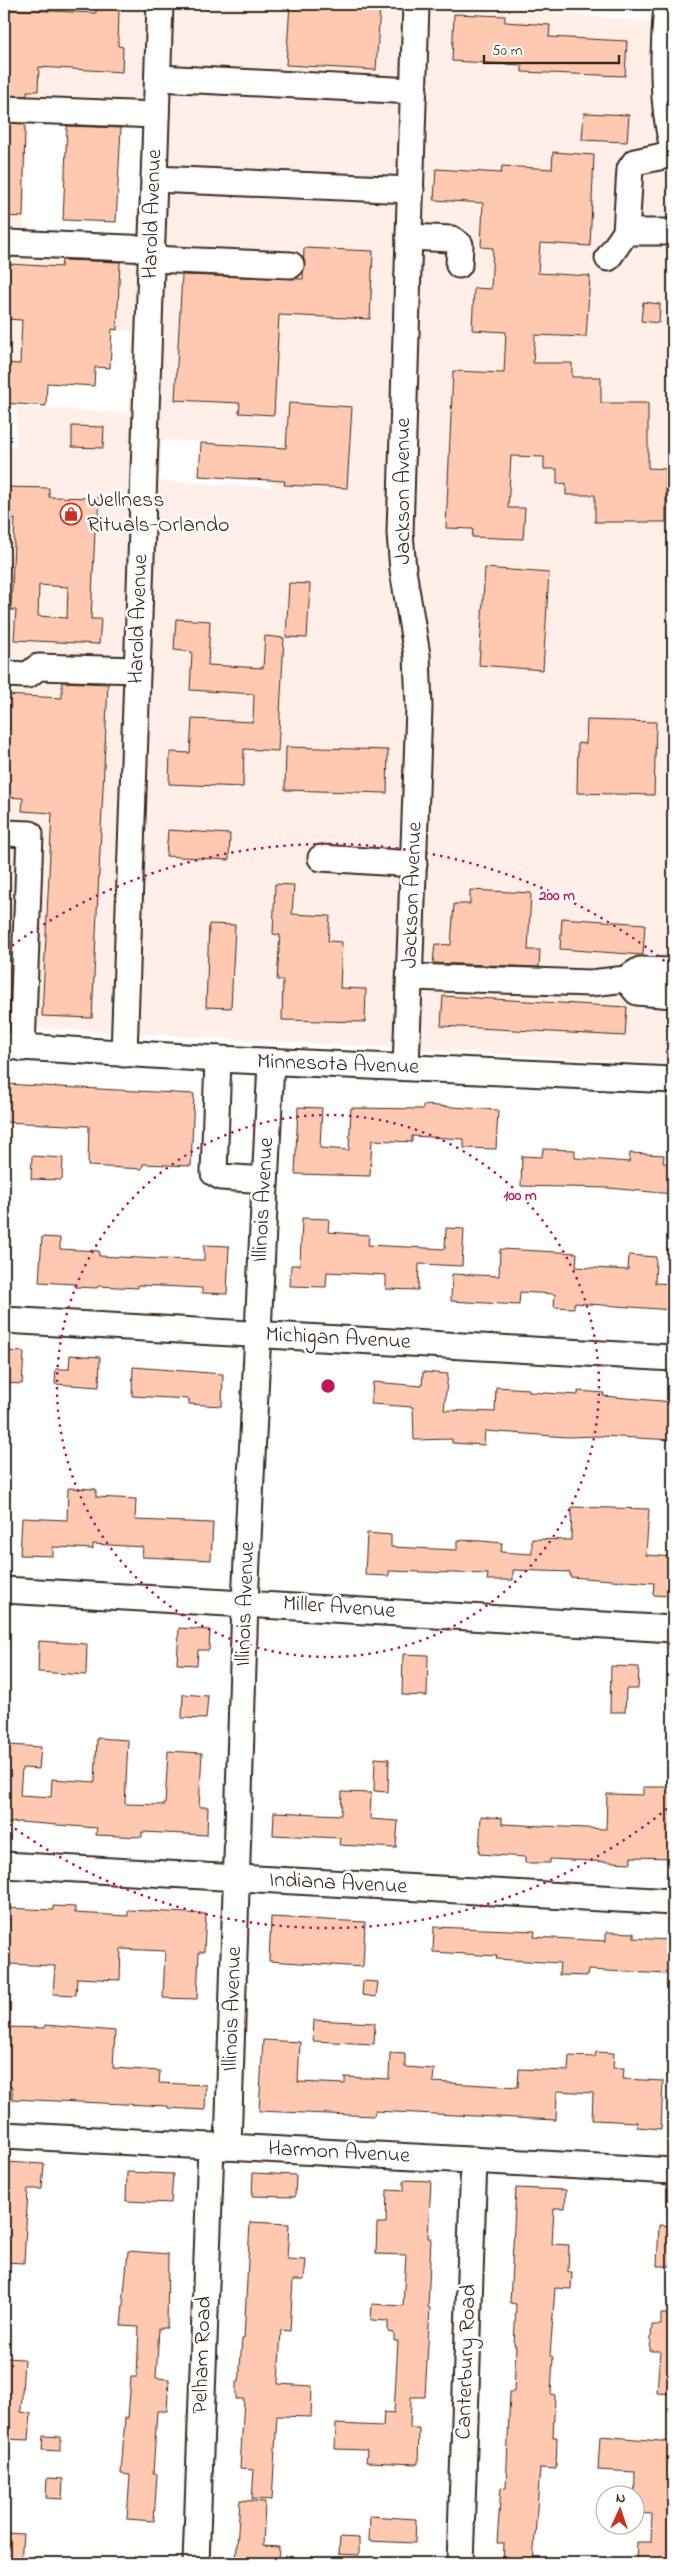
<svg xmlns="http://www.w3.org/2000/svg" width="677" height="2567" font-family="'Indie Flower',sans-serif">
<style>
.built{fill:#ffefe8;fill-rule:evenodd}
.building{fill:#ffc9b1;stroke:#3b2a1e;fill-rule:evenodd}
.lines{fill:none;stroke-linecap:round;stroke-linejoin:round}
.minor-casing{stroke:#3b2a1e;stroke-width:29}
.minor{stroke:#fff;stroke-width:25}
.ring{fill:none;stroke:#c2185b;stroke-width:2.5;stroke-dasharray:2.5 5}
.labels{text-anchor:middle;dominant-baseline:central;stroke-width:5;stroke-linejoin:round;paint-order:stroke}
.street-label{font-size:22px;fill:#3b2a1e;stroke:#fff}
.poi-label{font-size:22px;fill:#3b2a1e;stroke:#fff;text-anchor:start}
.centre{fill:#c2185b;stroke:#fff;stroke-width:2.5}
.ring-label{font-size:15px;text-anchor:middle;font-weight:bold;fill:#c2185b;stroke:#fff;stroke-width:5;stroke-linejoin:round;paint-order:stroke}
</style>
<rect width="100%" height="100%" fill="#fff"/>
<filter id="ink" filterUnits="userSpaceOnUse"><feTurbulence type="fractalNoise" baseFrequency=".02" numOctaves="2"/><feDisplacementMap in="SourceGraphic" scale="10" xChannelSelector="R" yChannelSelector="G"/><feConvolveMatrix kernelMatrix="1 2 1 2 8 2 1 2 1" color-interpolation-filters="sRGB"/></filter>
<g filter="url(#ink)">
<!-- built -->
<path class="built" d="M4,4H471L673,24V1064L4,1026V448H16L17,408L4,406ZM28,115L141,122L136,246L24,241ZM22,327L132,331L129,413L17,407ZM162,440L273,445L271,487L160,481Z"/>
<!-- building -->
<g class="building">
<path d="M290,4L380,7L376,70L286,65Z"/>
<path d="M96,8L119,9L118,46L123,47L122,72L39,67L38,91H27V96L4,95V9L96,13Z"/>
<path d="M454,14L505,16V22L550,25L549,37L627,41L625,76L522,72V65L452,61Z"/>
<path d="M584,113L629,115L627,142L582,140Z"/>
<path d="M4,123L25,124L23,217L4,216Z"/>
<path d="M67,126L121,128L116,222L63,220Z"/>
<path d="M553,152L594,155L590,246L540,243L538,273L590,276L586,337L535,335L533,363H572V377H601V403H648V468L666,469V522H595V495H566V483L557,484V469H544V457L511,456L508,508H525L523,539L472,537L473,529L446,528L453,371L504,373L506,332L472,330L474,288L491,289L493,248L481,247L483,203L434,200L436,169L501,173L502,166L552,169Z"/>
<path d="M304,248L373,251L370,319L279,315L274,415L239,413L240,403L175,400L182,275L303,279Z"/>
<path d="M62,260L120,262L117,330L112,329L110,368L95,367L94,386L47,383L46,406L4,403V363L20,364L22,320L6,319L9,264L61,267Z"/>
<path d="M643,302L660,304L659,323L641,321Z"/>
<path d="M289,403L352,407L347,488L284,485L285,481L199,476L201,443L286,448Z"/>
<path d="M72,426L104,427L103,448L72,447Z"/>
<path d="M4,487L49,488V497L100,498L98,531H95L91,619H101L99,644L14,640L16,610H11L15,519H4ZM39,585L68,587L67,618L38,616Z"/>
<path d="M485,568L549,573L543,670L479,665Z"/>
<path d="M289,583L310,584L307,638L286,637Z"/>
<path d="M176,619L210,621L208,665L263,668L265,636L284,638L278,751L244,749L243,787L169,784L170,752L190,753L192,719L253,722L254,694L190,690L192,652L174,650Z"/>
<path d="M62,682L108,684L92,1018L42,1016L52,813L22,811L23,798L4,797V695L62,698Z"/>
<path d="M587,720L656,722L654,795L577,793L578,743L586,744Z"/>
<path d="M286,747L388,750L387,793L285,790Z"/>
<path d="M168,830L230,834L229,860L166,856Z"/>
<path d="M275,884L294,885L292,914L330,916L328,941L342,942L340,988L366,989L365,1022L282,1020L283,980H277L280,935L273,934Z"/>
<path d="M470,890L531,893L528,950H540L539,967L433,963L435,944L451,945L454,904H470Z"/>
<path d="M562,918L645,924L643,955L560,949Z"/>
<path d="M209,924L235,925L231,1008L206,1007Z"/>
<path d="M443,996L627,1007L625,1036L441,1026Z"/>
<path d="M4,1084L194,1094L191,1166L143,1164L142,1169L88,1166L89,1126L4,1122Z"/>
<path d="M423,1105L498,1110L496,1149L464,1148V1139L412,1136V1142L372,1140L370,1176L295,1174L298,1107L322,1108L320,1148L349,1150L351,1108L423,1109Z"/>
<path d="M543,1149L575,1150V1158L629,1162L630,1153L664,1155L663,1163L673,1164V1194L609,1188L521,1186L522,1156L542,1157Z"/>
<path d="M32,1156L63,1158L62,1180L31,1179Z"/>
<path d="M302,1218L329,1219L328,1232L369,1235L368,1245L445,1249L446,1228L464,1229L462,1266L419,1264L418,1290L386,1289V1275L327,1272L326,1287L290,1286L291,1265H300Z"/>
<path d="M42,1237L60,1238V1249L99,1251V1256L159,1259L204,1260V1245L229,1246L227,1294L202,1293V1288L138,1285V1288L98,1286L97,1288L75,1287V1284L39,1282Z"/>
<path d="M500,1249L577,1253L576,1267L628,1270L629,1255L656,1257L655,1283L673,1284V1310L574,1303V1308L554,1307L555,1294L520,1292L519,1305L451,1301L452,1274L499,1276Z"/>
<path d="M4,1351L24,1352L22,1384L4,1383Z"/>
<path d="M70,1355L100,1357L99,1387L55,1384L56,1369H69Z"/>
<path d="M133,1367L223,1374L222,1406L189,1404V1399L132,1396Z"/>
<path d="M423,1372L448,1374L444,1410L495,1412L496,1387L529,1389V1392L578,1395V1391L604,1393L603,1396L673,1402V1440L601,1436L567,1437L485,1431L484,1445L452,1443V1439L414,1440L413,1407L371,1404L373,1382L422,1386Z"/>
<path d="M68,1488L96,1489V1497L136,1499L135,1520L213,1523L211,1560L142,1557L143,1547L93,1544V1549L53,1547V1556L20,1555L22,1518L67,1520Z"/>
<path d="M572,1507L649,1509L646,1555L673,1557L671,1596L653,1595L654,1583L570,1577V1572L513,1570V1580H487L488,1574L389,1571V1576L365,1575L367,1533L391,1535V1547L457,1550V1540L481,1541L502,1543L501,1552L532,1554V1539L571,1540Z"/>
<path d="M179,1628L210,1630L209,1650H198L197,1665L177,1664Z"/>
<path d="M39,1641L87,1644L86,1675L38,1672Z"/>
<path d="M403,1654L428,1655L427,1696L402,1695Z"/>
<path d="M611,1666L639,1667L638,1689H626L625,1712H610Z"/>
<path d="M183,1694L208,1696L206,1719L182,1718Z"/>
<path d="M97,1738L128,1740L125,1804L165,1805L168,1751L202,1753L199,1807H208L207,1835L142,1832V1837L96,1835L97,1828L19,1822L4,1824V1781H7L9,1745L41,1747L39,1769L22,1768L20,1795L51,1797L52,1779L95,1782Z"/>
<path d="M375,1758L389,1759L388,1792L374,1791Z"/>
<path d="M643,1787H673V1858L631,1857V1863L550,1859V1863H525V1857L479,1854L481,1816L502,1818V1824L606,1829L607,1794L643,1795Z"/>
<path d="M342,1792L371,1793L370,1819L398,1821L396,1848L339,1845L340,1838L273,1835L274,1812L341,1815Z"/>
<path d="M53,1906L75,1907V1913L128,1916V1910L206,1914L204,1952H199L197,1999L163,1998L165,1951L121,1949L120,1980L77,1978L76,1995L53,1994L55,1966L9,1964V1940H4V1908L53,1910Z"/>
<path d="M271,1917L365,1922L363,1967L269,1961Z"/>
<path d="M434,1927L535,1931L534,1937L606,1941V1932L634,1933V1938L668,1940L667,1974L588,1970L587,1976L559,1975L560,1963L496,1959L497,1956L433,1952Z"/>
<path d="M363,1981L378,1982L376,1997L362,1995Z"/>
<path d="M314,2020L375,2023L374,2044L313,2041Z"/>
<path d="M45,2025L115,2031L113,2068L160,2071L159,2083L206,2085L205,2110L168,2108V2106L12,2099V2087H4V2027L44,2028Z"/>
<path d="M263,2040L300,2042L298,2082L345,2084V2077L389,2079L390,2053L405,2054V2067L434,2069L433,2082L518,2087L519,2069L568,2071L569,2056L595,2057L596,2052L614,2053L613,2068H624L623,2079L663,2081L661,2129L637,2127V2122L592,2120L593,2093L557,2091L556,2120L375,2111L374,2116L259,2111Z"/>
<path d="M4,2162L44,2164L42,2189H28L24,2263L4,2262Z"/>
<path d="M127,2172L173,2174L171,2203L126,2201Z"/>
<path d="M253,2173L296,2175L295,2197L252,2196Z"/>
<path d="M404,2180L431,2181L428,2238H431L428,2307L430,2308L425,2397H411L410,2428H419L418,2464L366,2462L367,2450L335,2449L336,2424L383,2426L384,2412L394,2413L398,2341H394V2333L388,2332V2321L371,2320L372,2304L403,2306L406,2255L376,2254L377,2223H386L387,2190L404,2191Z"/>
<path d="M516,2188L566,2190L565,2208H554L552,2244L569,2245L568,2272H572L571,2289L555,2288L550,2356L553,2357L551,2394L555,2395L553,2437H557L556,2469L540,2468L533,2563H503L504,2543H497L501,2487L506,2488L510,2392H514L516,2346H514L516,2304L510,2303Z"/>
<path d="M250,2222L289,2224L287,2259L306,2260L304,2280H293L290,2331L281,2330L278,2384L312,2386L311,2417L277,2416L272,2500L252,2499L254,2470L240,2469L244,2399H236V2382H239L242,2339H244Z"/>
<path d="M659,2225L673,2226V2266H657Z"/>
<path d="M128,2251L168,2254L167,2328H159L156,2378L169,2379L167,2411H157L153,2474H157L154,2521L127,2519L130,2475L121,2474L125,2418H128L131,2377H137L139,2327L121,2326Z"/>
<path d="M661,2314H673V2394L657,2393L660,2351H650L652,2325H661Z"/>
<path d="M4,2358L24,2359L21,2412L31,2413L29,2440L4,2439Z"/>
<path d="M43,2436L61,2437V2451L42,2450Z"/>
<path d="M600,2436L673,2442V2558H664L663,2563H636L637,2542H651L652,2514L634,2513L635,2472L598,2470Z"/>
<path d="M47,2478L63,2479L62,2499L46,2498Z"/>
<path d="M240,2500L265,2502L263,2546L279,2547L278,2563H236Z"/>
<path d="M370,2516L416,2519L415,2543L369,2541Z"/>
<path d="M4,2533L23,2534L21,2563H4Z"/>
<path d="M340,2537L359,2538V2555L339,2554Z"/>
</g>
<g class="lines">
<!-- minor casing -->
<g class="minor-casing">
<g id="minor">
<path d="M667,4C663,53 661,100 673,148"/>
<path d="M158,78L414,91"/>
<path d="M4,109L156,115"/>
<path d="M673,154L635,162L630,169L626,232H673"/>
<path d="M154,179L411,190"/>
<path d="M409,237L452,239L460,245L459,265"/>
<path d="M4,246L7,243L152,249"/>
<path d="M608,258L626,232"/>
<path d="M151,259L291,265"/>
<path d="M4,674L28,675L38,667L137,670"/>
<path d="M4,833L30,834L22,1048"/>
<path d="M321,858L414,864"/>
<path d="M410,977L591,983L626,979L640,970L673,971"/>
<path d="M626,979L637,992L673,995"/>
<path d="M4,1046L218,1059L673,1080"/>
<path d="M124,1054L160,4"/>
<path d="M218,1059L214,1173L221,1177L265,1180"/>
<path d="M406,1067L419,708L417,655L403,570L400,533L416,4"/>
<path d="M4,1320L673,1358"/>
<path d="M4,1590L673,1629"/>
<path d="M4,1865L673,1902"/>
<path d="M4,2135L673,2171"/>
<path d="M228,2147L245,1602L271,1062"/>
<path d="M196,2563L211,2146"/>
<path d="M460,2563L474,2160"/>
</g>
</g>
<!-- minor -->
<use href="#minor" class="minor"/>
</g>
</g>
<!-- distance rings -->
<g class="ring">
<circle cx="328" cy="1386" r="271"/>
<path d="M673 1804A542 542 0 0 1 6 1822M6 950A542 542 0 0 1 673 968"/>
</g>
<!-- icons -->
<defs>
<g id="shop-ring" transform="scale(1.125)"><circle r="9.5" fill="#fff" stroke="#c8321e" stroke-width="1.5"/><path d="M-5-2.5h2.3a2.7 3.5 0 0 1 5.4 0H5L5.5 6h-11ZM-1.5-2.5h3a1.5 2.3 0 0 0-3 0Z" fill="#c8321e"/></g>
</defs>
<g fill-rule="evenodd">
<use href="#shop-ring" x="71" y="514"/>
</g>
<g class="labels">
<!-- street labels -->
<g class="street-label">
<text transform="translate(153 214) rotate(-88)">Harold Avenue</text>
<text transform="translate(404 491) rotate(-90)">Jackson Avenue</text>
<text transform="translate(139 619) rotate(-88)">Harold Avenue</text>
<text transform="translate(413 895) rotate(-88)">Jackson Avenue</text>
<text transform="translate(338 1065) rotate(2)">Minnesota Avenue</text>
<text transform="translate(264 1200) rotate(-87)">Illinois Avenue</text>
<text transform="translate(338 1339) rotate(3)">Michigan Avenue</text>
<text transform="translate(246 1604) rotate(-88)">Illinois Avenue</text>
<text transform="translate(339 1608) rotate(4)">Miller Avenue</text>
<text transform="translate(338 1884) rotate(3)">Indiana Avenue</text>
<text transform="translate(233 2009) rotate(-88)">Illinois Avenue</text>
<text transform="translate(339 2153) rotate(3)">Harmon Avenue</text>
<text transform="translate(203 2355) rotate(-88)">Pelham Road</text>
<text transform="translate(467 2362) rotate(-88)">Canterbury Road</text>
</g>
<!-- poi labels -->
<g class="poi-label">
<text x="87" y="501">Wellness<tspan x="87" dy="25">Rituals-Orlando</tspan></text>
</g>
</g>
<circle cx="328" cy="1386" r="8" class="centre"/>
<g class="ring-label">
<text x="557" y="900">200 m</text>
<text x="520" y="1200">100 m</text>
</g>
<!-- margin -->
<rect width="677" height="2567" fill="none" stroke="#fff" stroke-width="20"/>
<rect x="10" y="10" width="657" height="2547" fill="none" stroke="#3b2a1e" stroke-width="2" filter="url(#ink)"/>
<!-- north arrow -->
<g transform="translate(620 2510) rotate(3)"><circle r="24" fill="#ffffff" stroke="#b1aaa5"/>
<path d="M0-4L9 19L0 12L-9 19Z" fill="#c8321e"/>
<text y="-8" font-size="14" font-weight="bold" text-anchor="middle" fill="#3b2a1e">N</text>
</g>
<!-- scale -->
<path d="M484 55v8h135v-8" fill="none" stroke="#3b2a1e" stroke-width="2.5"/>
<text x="492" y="55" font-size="15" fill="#3b2a1e" stroke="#ffffff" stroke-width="4" paint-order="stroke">50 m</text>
</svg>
